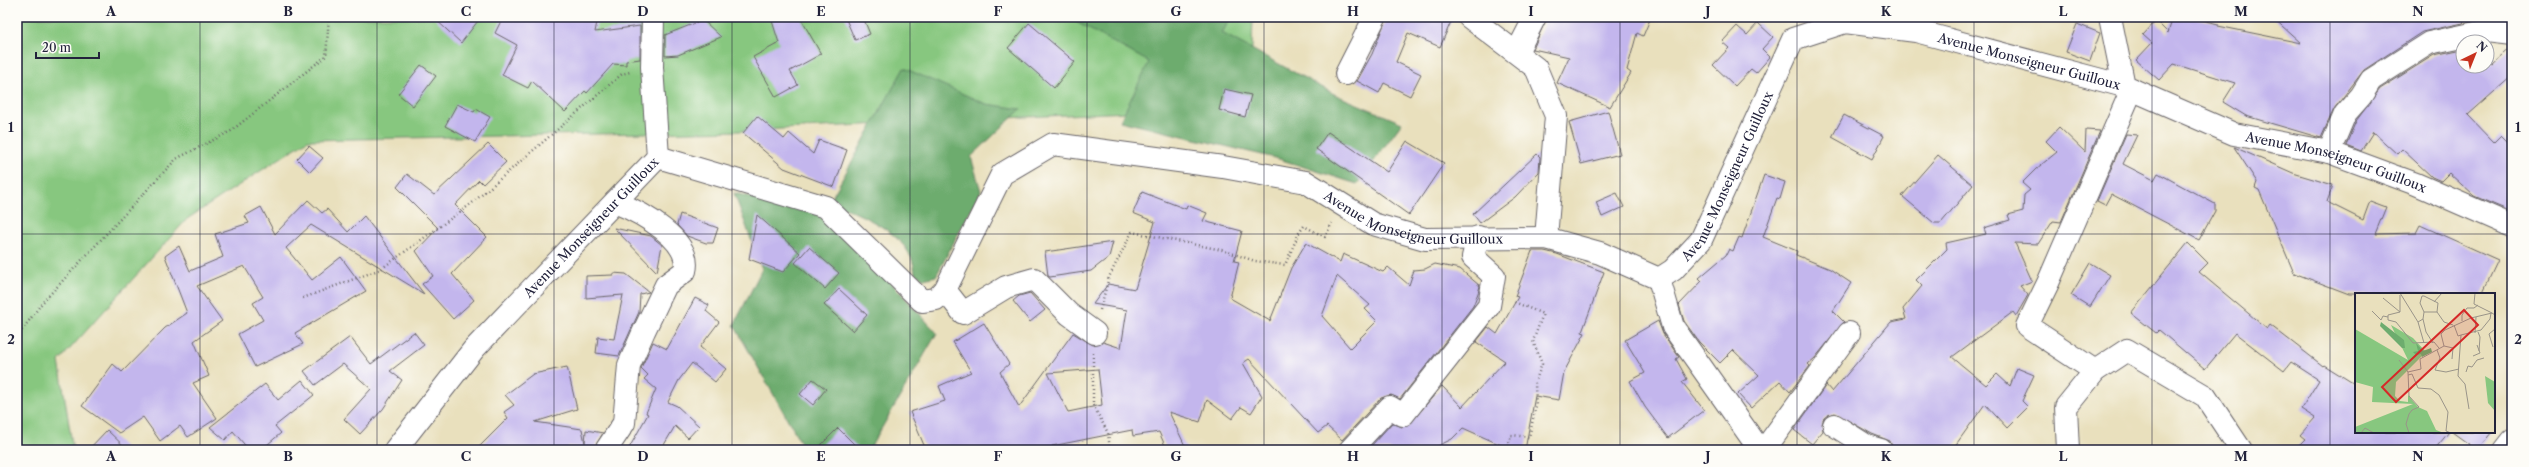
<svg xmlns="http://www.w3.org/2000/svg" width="2529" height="467" font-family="'Libre Caslon Text',serif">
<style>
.green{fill:#87c77f;stroke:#54745d}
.forest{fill:#6dac6e;stroke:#486754}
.building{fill:#c3b6ed;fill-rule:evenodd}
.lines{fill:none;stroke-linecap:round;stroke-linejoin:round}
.minor-casing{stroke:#686468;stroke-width:24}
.path{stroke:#686468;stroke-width:2.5;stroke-dasharray:1 3;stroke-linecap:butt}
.minor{stroke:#fff;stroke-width:22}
.grid{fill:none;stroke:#22223b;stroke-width:1;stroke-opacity:0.55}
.labels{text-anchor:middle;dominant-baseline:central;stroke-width:3.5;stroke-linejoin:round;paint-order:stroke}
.street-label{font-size:13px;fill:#22223b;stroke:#fdfcf7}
.inset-road{fill:none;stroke:#999489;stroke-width:1}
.view{fill:#d62828;fill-opacity:0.15;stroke:#d62828;stroke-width:2}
.inset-edge{fill:none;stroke:#22223b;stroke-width:2}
.neatline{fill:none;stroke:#22223b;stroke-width:1.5}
.grid-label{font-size:13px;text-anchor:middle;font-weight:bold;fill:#22223b}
</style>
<rect width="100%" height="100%" fill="#fdfcf7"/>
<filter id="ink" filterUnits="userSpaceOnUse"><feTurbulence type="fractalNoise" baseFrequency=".025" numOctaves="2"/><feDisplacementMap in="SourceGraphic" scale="8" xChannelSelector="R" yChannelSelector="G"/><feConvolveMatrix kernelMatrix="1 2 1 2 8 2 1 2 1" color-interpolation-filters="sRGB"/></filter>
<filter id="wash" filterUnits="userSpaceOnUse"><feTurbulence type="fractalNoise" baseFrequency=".012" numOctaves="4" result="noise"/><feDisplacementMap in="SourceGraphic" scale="16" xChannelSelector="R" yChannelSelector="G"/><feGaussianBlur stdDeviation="0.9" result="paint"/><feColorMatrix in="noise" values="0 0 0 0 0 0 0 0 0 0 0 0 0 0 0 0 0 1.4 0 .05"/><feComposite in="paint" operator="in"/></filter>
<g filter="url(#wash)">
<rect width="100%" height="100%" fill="#e9e0bd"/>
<!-- green -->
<path class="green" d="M17,17H1253L1250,106L741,131L308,140L187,219L59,361L73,450H17Z"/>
<!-- forest -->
<g class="forest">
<path d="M1067,17H1231L1222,33L1336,95L1402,123L1357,184L1279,159L1120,121L1149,62Z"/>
<path d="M904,68L986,104L1021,109L971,157L981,191L936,276L924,279L915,273C912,233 861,216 830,201Z"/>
<path d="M734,193L820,213L877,267L937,333L869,450H805L734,325L762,269Z"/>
</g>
<g id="blocks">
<!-- building -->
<g class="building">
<path d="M433,17H481L461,43Z"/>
<path d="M503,17H598L595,32L640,26V59L626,61V65L613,64L587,93L585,91L565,112L532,81L528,88L502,75L517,45L495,33Z"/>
<path d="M783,17H800L821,54L790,71L798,85L776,97L753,57L779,43L772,21Z"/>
<path d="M845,17H863L870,34L855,40Z"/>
<path d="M1387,17H1453L1440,47L1408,33L1396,62L1421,74L1410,96L1384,83L1379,93L1357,81L1372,54Z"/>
<path d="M1547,17H1651L1643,36L1637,33L1627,70L1631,73L1610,107L1557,83L1569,57L1533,49Z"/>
<path d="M2173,17H2192L2218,24V26L2301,43L2272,17H2469L2463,23L2422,32L2364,70L2334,109L2321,138L2246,116L2223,102L2235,83L2174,64L2159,80L2136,60L2152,43L2143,35L2156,21L2168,33Z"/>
<path d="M703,20L721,37L678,55L665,56V35Z"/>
<path d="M1029,23L1075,62L1054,88L1008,48Z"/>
<path d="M1758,23L1773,37L1762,49L1770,57L1756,73L1751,69L1735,86L1713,65L1729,48L1722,42L1737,26L1747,35Z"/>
<path d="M2077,24L2100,33L2090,61L2066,52Z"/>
<path d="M2512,46V76L2468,115L2494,142L2500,136L2512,148V212L2474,196L2449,173L2441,181L2432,177L2402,149L2397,154L2373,132L2361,151L2346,145L2356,121L2380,89L2434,55L2463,49V66H2487V60L2492,64Z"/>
<path d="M421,65L436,76L413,106L398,94Z"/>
<path d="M1224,89L1251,95L1245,117L1219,110Z"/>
<path d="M457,104L474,112L476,109L490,117L475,142L445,126Z"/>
<path d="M1608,111L1620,154L1581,164L1569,122Z"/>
<path d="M1844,115L1884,136L1872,159L1832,137Z"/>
<path d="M757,116L784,139L789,133L813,154L819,140L847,150L834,187L784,168L743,133Z"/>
<path d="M2059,127L2085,152L2086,130L2100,131L2061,222L2053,221L2038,244L2015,243L2032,281L2020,286L2028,295L2016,316L2013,312L1952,357L1986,385L1997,374L2010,386L2017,368L2034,375L2022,401L2028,407L2007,428L1985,404L1952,450H1893L1890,441L1872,434L1835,413L1824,418L1822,424L1823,431L1812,444L1794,430L1826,385L1832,392L1891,322L1906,319L1903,309L1922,286L1916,280L1947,249L1946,243L1986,234L1984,228L2010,220L2008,215L2023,211L2024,195L2030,190L2022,183L2036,169L2057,152L2046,141Z"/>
<path d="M1328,132L1387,172L1407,141L1444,163L1409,215L1316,149Z"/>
<path d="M2126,134L2137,135L2123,164L2154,180L2158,173L2215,204V211L2199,240L2111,194L2105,205L2097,201Z"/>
<path d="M488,144L506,162L483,184L479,180L455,205L487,237L452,274L474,300L453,319L422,284L433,276L416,251L438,228L397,187L407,174L434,195Z"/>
<path d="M309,146L323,158L310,172L297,159Z"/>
<path d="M2234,147L2293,173L2333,185L2327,202L2363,220L2370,201L2386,207L2375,234L2416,233L2420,225L2498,260L2482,294H2349L2294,273L2259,190L2255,188L2257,182Z"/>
<path d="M1537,154L1540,157L1539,172L1515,197L1480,223L1473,214Z"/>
<path d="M1938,155L1973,185L1941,223H1934L1902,196Z"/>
<path d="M1764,175L1785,182L1780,199L1777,198L1763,237L1797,251L1796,255L1830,269L1851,283L1833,311L1844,322L1815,358L1808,364L1810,366L1790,392L1780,381L1751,408L1738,394L1759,375L1733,350L1720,363L1699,342L1684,321L1679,305L1702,281L1699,278L1726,255L1729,249L1733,251L1739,237L1742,238Z"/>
<path d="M1142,192L1186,209L1187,205L1207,213L1203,221L1242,231L1234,261L1239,262L1230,298L1270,321L1291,268L1306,243L1340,262L1343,254L1383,272L1388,267L1409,285L1414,270L1425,269L1435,264L1460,269L1480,286L1478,293L1473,306L1400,399L1391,395L1381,398L1342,440L1327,426L1318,433L1249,359L1243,363L1262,396L1251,413L1241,407L1232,419L1207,400L1200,422L1169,412L1187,450H1167L1159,432L1133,436L1132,430L1052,446L1053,450H926L910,412L945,401L939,386L971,372L953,342L984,323L1009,364L1000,372L1019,407L1073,333L1093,345L1103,342L1121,348L1127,310L1093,304L1108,284L1135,289L1155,222L1133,213ZM1337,276L1370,305L1365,309L1377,321L1350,348L1322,316ZM1098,369L1102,405L1068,412L1048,373Z"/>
<path d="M1617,193L1624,207L1602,217L1596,202Z"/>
<path d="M308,200L322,213L327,209L348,232L364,216L424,294L311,225L286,248L312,280L341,257L366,291L295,333L303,344L255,367L238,334L263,320L253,303L263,297L244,266L197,286L222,321L194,341L209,376L193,383L217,418L188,437L180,426L160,441L143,417L119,433L82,406L113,364L122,372L165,328L187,313L165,256L179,246L190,271L223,257L215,234L249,223L245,216L261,207L275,234Z"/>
<path d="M680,214L718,228L713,243H706L687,236L677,225Z"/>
<path d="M757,215L800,253L783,272L749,259Z"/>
<path d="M614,228L651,236L662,245L657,272Z"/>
<path d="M1113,242L1109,257L1091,271L1050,277L1048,276L1045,252Z"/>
<path d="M2188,243L2208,263L2199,272L2267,329L2270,325L2323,366L2324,365L2356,385V432H2449L2434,450H2294L2305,439L2300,435L2315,418L2301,409L2319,380L2291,362L2284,371L2235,333L2205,369L2159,330L2156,333L2131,313Z"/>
<path d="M809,247L839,273L825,289L795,263Z"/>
<path d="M1532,251H1544L1557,254L1604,272L1582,332L1585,333L1564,372L1559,400L1535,396L1525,450H1512L1463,428L1452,439L1430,450H1374L1371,446L1392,423L1402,427L1408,426L1442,386L1462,407L1505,361L1476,342L1488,327L1497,334L1518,297L1515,296Z"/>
<path d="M2090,263L2110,275L2090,307L2071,295Z"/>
<path d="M613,273L626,274L649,292L640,294L639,312L619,356L596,353L598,337L614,339L623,295L586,298V276L613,275Z"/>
<path d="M839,289L867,315L853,331L824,305Z"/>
<path d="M1030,293L1045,310L1030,322L1013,301L1019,296Z"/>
<path d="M695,298L709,305L706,311L719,322L700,347L726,369L715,382L692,363L679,380L668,402L677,406L699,426L688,438L675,426L661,450H628L648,414L646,413L656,389L644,379L648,375L641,368L653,342L667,349Z"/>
<path d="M1658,321L1663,334L1679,357L1676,359L1687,379L1682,382L1704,410L1668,438L1645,407L1630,381L1645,373L1625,340Z"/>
<path d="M414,332L424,345L390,371L402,380L383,409L360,434L344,419L371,389L343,364L315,385L304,371L350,337L371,364Z"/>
<path d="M567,367L577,409L535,422L582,429L585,443L586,430L603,433L594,449L568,446V450H476L508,418L504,412L514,405L505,395L533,374Z"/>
<path d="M813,379L826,389L813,405L800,394Z"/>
<path d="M302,380L314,395L275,426L281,433L261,450H249L233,431L225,440L210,427L265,384L278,400Z"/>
<path d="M838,428L860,450H816Z"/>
<path d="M107,430L128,450H88Z"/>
<path d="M2452,432H2492L2477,450Z"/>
</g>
</g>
</g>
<g filter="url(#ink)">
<use href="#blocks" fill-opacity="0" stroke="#686468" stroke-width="1"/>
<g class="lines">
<!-- minor casing -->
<g class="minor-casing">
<g id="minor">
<path d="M653,17L652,67L658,157"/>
<path d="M1469,17L1536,68L1556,116L1546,238"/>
<path d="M2110,17L2124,86"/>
<path d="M1517,52L1535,17"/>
<path d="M1346,74L1375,17"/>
<path d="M2329,152L2345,114L2361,96L2371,80L2429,43L2486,31L2512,34"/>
<path d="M1659,279L1673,327L1760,450"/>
<path d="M945,290L963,313L1006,287L1034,279L1069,314L1095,333"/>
<path d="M2095,371L2027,326L2048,283L2132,89"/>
<path d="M1834,425L1867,446L1881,450"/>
<path id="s1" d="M395,450L474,349L658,157L826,207L922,301L936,299L945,290L1002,174L1053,144L1223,167L1306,182L1373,224L1425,239L1546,238L1600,253L1659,279L1673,270L1701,240L1793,39L1845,22L1916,31L2124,86L2234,134L2329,152L2416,184L2512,226"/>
<path d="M606,450L624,423L629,365L644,331L666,285L685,271C693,240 640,212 615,202"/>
<path d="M1350,450L1390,407L1403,415L1489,306L1494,276L1473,257L1478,237"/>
<path d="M1764,450L1849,333"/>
<path d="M2068,450L2066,407L2095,371L2127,350L2205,396L2241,450"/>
<path d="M2505,450L2512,441"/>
</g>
</g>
<!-- path -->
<g class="path">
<path d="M303,298L381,269L471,204L622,74L630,72"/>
<path d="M1100,310L1109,277L1132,232L1222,250L1255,261L1285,265L1299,233L1304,226L1325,237L1332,223"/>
<path d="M17,337L42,303L176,159L231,131L326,56L329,17"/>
<path d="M1093,353V405L1108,433L1110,450"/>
<path d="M1507,450L1511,435L1529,437L1536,406L1535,383L1542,364L1533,341L1543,314L1512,301"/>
</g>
<!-- minor -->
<use href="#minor" class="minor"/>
</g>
</g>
<!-- grid -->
<path class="grid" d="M200,17V450M377,17V450M554,17V450M732,17V450M910,17V450M1087,17V450M1264,17V450M1442,17V450M1620,17V450M1797,17V450M1974,17V450M2152,17V450M2330,17V450M17,234H2512"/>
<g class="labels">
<!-- street labels -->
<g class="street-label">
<text stroke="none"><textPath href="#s1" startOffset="2072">Avenue Monseigneur Guilloux</textPath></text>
<text stroke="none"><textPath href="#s1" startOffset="2396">Avenue Monseigneur Guilloux</textPath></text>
<text stroke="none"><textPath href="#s1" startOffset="1676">Avenue Monseigneur Guilloux</textPath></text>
<text stroke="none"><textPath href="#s1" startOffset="1292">Avenue Monseigneur Guilloux</textPath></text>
<text stroke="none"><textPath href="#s1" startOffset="297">Avenue Monseigneur Guilloux</textPath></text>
</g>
</g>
<!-- overview -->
<g transform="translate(2355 293)">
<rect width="140" height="140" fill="#e9e0bd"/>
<path d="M36,32L58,45L71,59L41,89L40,103L45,108L53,109V95V102L63,114L72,118L81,137L89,140H0V134L58,111L17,109L18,94L0,89V36L53,67ZM130,83L140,89V118L133,110Z" fill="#87c77f"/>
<path d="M26,29L49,47L50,55H47L25,33ZM61,50L68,58L76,55L77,59L67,64L66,61L61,62L58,59L63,58Z" fill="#6dac6e"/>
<path class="inset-road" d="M45,0L63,29L69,50M120,0L119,11L137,20M45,2V19L33,22V27L41,29L58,50L79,49L84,55M28,5L45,19M79,9L87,0M17,18L26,27L28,23L33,24M69,19H82M68,26L71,39L78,50M107,28V22L112,15H119L123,12M63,29L68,26L69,19L65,10L67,3H69L83,10L82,19L89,29L98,32M99,32L103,43L106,42M123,39L125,44L124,58M120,40L121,24M89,53L98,55L97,66M138,54L134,41L140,36M82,57L85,65L80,77L91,79L104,76M118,63L125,60L122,52M44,67L53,79M111,79L113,73L117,74L122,67L129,65M53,82L57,81L63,95L76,96L84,102L93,119L91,138L96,140M114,116L110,91L103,83L106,42L126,37L135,26L136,20M6,140L10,135L19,140M54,140L51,131L54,121L57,117L64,114L54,103L53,79L66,76L65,66L89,53L86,41L90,37L116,25L137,20L140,22"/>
<path class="view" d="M109,17L123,32L41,109L27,94Z"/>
<rect width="140" height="140" class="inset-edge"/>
</g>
<!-- margin -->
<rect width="2529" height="467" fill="none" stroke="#fdfcf7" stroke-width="44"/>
<!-- north arrow -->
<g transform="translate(2475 54) rotate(43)"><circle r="19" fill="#fdfcf7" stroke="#a5a5ac"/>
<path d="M0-3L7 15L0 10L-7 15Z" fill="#c8321e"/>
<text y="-6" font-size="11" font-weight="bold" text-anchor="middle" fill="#22223b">N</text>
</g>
<!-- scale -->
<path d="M36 52v6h63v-6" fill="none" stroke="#22223b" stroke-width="2"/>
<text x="42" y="52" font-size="12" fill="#22223b" stroke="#fdfcf7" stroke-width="3" paint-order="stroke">20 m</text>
<rect x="22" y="22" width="2485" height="423" class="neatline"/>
<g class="grid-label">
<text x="111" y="16">A</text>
<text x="288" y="16">B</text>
<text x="466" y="16">C</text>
<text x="643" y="16">D</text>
<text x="821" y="16">E</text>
<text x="998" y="16">F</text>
<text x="1176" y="16">G</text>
<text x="1353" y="16">H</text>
<text x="1531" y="16">I</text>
<text x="1708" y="16">J</text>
<text x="1886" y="16">K</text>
<text x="2063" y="16">L</text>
<text x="2241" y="16">M</text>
<text x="2418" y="16">N</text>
<text x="11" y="132">1</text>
<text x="2518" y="132">1</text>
<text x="11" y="344">2</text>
<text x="2518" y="344">2</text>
<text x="111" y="461">A</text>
<text x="288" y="461">B</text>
<text x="466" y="461">C</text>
<text x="643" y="461">D</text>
<text x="821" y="461">E</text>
<text x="998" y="461">F</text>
<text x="1176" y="461">G</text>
<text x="1353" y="461">H</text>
<text x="1531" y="461">I</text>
<text x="1708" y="461">J</text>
<text x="1886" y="461">K</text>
<text x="2063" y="461">L</text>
<text x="2241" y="461">M</text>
<text x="2418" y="461">N</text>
</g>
</svg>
